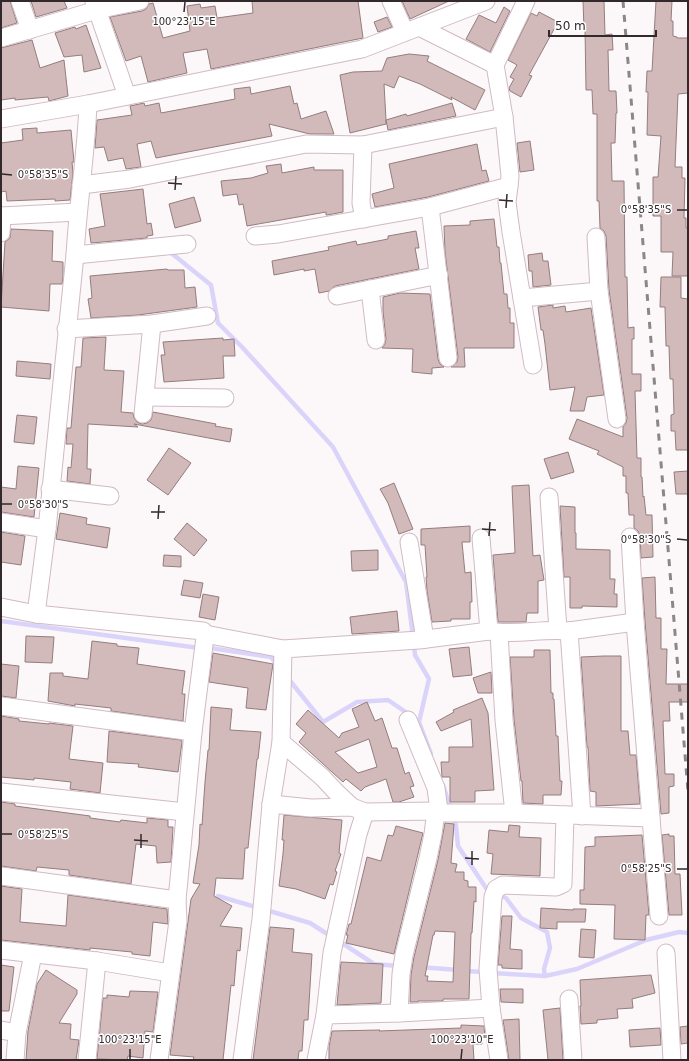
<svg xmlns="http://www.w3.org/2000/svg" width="689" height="1061" font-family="'DejaVu Sans',sans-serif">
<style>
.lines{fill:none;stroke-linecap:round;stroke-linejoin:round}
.stream{stroke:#dbd4fa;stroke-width:4.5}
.building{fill:#d2b9ba;stroke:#947d7e;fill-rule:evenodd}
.minor-casing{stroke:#d0bac4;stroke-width:19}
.minor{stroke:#fff;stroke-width:17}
.rail{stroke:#8c8688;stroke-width:3;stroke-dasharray:7 7;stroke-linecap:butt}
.ticks{fill:none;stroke:#31292c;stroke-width:1.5}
.ticks-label{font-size:10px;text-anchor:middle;fill:#31292c;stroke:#fff;stroke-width:3;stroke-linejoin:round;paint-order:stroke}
</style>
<rect width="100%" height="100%" fill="#fcf8fa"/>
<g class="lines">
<!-- stream -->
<g class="stream">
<path d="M170,252L211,285L218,323L242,347L333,447L406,582L413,637"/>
<path d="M1,621L199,648"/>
<path d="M414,644L415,655L429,679L419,722L431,754"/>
<path d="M210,648L271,657L277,665"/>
<path d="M287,677L323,722L357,702L388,700L410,715"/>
<path d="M443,785L456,826L458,846L488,891L506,898L521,918L547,932L550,948L544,969L545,976"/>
<path d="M218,896L259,908"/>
<path d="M266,910L310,923L332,937"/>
<path d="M339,941L374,964L398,966"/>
<path d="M406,966L458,970"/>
<path d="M465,971L484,972"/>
<path d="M491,973L545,976L577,969L646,940L679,932L688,933"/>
</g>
</g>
<!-- building -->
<g class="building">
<path d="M1,1H10L17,23L1,28Z"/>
<path d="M31,1H64L67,8L36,17Z"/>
<path d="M252,1H358L363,38L211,69L207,49L183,53L187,73L148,82L141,56L126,61L110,17L142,11L146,9L149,4L153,3L163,38L190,31L187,6L200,4L201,8L215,6L217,18L253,13Z"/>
<path d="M402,1H449L410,19Z"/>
<path d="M583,1H604L605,35L612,34L613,50H608L609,91H616L617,113H616L615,143H611L612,181H624L625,277H627L628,328L634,327V339H632V374H641V391H635L637,458H641V477H642L643,497L644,496L646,515H652L653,557L641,558L640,536L638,531L634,528V515H629L628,493H626V476H623V467L597,454L599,451L569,439L577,419L623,437V427L626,423L627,418L609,290L606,236L604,231L600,228L599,201H597V114H593L592,90H586L585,29H584Z"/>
<path d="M656,1H672L671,21H673V36L677,37V38H688V93L678,94L675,167H682V178H685L684,218H686V228H688V276H672L673,252H661V216H653V177H658L661,136L647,135L648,92H646L647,71H652Z"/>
<path d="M504,7L510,11L490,52L466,39L479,15L496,23Z"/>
<path d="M539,12L558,22L529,75L532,76L521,97L510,91L509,88L514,79L510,77L517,65L508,60L531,13L537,16Z"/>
<path d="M387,17L392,27L378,32L374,22Z"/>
<path d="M86,25L101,68L84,72L82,55L64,57L55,33L75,27L76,29Z"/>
<path d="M32,40L40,68L64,60L68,96L49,101L48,97L15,100V98L1,100V48Z"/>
<path d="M409,54L429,56L427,61L485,90L475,110L451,97L452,100L420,84L399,76L394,88L384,84L386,120L406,114L407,116L452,103L456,116L388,130L386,120V124L350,133L340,75L353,72L382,71L387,58Z"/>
<path d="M290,86L294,104L297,103L301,119L326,111L334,134H310L269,124L272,136L156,158L151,141L137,144L141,167L126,169L123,158L108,161L104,147L95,148L97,120L132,115L130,106L144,103L145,106L159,103L161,113L235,99L234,89L250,87L251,94Z"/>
<path d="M37,128V133L71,130L74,162H72L73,173L70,200L55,201V199L7,201L6,191L1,192V143L23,140L22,129Z"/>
<path d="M530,141L534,170L520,172L517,143Z"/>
<path d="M477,144L482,171L486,170L489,181L428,197L375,207L372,194L394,188L389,164Z"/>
<path d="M281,164L282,173L314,167V170H343V212L327,215H326V212L247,226L243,204L239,205L237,194L223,196L221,181L251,178L268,173L266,166Z"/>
<path d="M143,189L147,224L151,223L153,235L147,236V238L91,243L89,229L105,226L100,194Z"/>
<path d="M194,197L201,221L175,228L169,204Z"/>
<path d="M494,219L497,247H499L500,263H501L504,294H507L508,308H510V323H514V348H464L465,367H451L457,362L458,357L445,252L444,226L470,225V221Z"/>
<path d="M11,229L53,231L52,261L63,262V277L62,284H50L49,311L1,307L5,242L10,238Z"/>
<path d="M416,231L419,248H415L419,269L335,286L329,291L319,293L315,269L304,271V269L274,275L272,261L329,250L328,247L356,241L357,245L388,239V236Z"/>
<path d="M542,253L543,261H548L551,285L533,287L532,271H529L528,255Z"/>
<path d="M167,269L168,270H184L185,288L195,287L197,307L138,315L91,318L88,299L92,298L90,276Z"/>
<path d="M661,277H681V298L688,299V450H676L675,431H671V415L674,414L673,379H670L669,346H666L665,307H660Z"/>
<path d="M400,293L430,294L438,359L440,364L444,367L432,368V374L412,372L413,349L382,348L385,344L386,339L383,311V297Z"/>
<path d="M553,305V308L565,306L566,312L591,308L604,395L587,397L584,411H570L575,387L550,390L545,344L543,330H541L538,307Z"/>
<path d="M106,337L104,370L124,371L121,412L133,413L134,418L137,422L142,424L147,423L151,420L153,412L216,424L215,426L232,429L230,442L134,424L138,427L88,424L87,469H91L90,484L67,481L68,467L71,468L73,444H66L67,428H71L76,367H81L83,338Z"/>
<path d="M223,338V340L234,339L235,356H223L224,378L164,382L161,355H165L163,342Z"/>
<path d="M17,361L51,364L50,379L16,376Z"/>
<path d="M17,415L37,417L34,444L14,442Z"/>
<path d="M169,448L191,463L168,495L147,480Z"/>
<path d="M568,452L574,472L551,479L544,459Z"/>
<path d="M18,466L39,468L34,517L1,512V487L16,489Z"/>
<path d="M688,471V494H676L674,472Z"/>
<path d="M394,483L413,529L399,534L388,503L380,489Z"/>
<path d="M529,485L533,556L540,555L544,580L538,581V613H527L526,622H498L493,555L515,553L512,486Z"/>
<path d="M560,506L575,507V533H576V549L610,550V579H615L614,594H617V607L582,606V608H570V577H564Z"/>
<path d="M60,513L87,518L86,524L110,528L107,548L56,539Z"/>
<path d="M187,523L207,540L194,556L174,539Z"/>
<path d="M470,526V542H462L465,573L471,572L472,602H470V619H451V621L432,622L427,591L426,577H427L425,545H421V529Z"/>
<path d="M1,532L25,536L21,565L1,562Z"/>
<path d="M378,550V570L352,571L351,551Z"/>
<path d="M164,555L181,556V567L163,566Z"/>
<path d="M655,577L656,618H661V649H667L666,684H688V702H669L670,721H663L665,774H674V786L669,787V813L661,814L645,621L642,578Z"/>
<path d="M184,580L203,583L200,598L181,595Z"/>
<path d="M203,594L219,597L215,620L199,617Z"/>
<path d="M397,611L399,631L352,634L350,617Z"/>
<path d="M26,636L54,637L52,663L25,662Z"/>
<path d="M92,641L117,644V646L139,648L137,664L185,671L182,694H185L183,721L111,711V708L75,704V706L48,701L50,673H63V676L88,679Z"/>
<path d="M469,647L472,675L453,677L449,649Z"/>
<path d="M534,650H550L551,693H553V699H554L556,736H558L560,781H562L561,795H543V804L523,803L522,781H521L514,719L510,657H534Z"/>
<path d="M213,653L273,664L266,710L246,708L248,688L209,682Z"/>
<path d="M604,656H621V731H628L630,755H636L640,804L596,806V792L590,791L588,747H587L581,657Z"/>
<path d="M1,664L19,666L16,698L1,696Z"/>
<path d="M491,672L492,693H478L473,678Z"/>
<path d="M482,698L488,713L494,790L475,791V802H450V777H442L441,762H449V747H473L471,719L441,731L436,722L454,712L453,710Z"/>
<path d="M367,702L375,721L382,718L392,748H397L405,774L409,772L414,786L410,787L414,797L399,802H393L386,779L365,787L361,791L346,779L343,782L299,742L306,733L296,724L308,710L339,738L342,733L359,727L352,709ZM369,739L377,767L358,773L335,752Z"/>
<path d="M211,707L232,709L230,730L261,732L258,759H257L248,848H245L243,879L216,878L214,896L232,906L220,926L242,928L240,951L237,950L234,986L231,985L223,1060H193L194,1057L170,1055L191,899L200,884L193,883L199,845L200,824L202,825L205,782L208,750H209Z"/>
<path d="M1,716L19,719V721L49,724V723L73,726L69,759L103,763L100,793L70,789L71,782L34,778V780L1,777Z"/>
<path d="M109,731L181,740L182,742L178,772L138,767L139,764L107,762Z"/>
<path d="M1,802L15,804V806L90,816V818L120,822L121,820L147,823V818L168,820V827H173L171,862L157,863L156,846L136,844L131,884L69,875V870L37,867L36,871L1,866Z"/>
<path d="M284,815L342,820L339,853L341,854L335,871L337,872L333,885L330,884L325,899L296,889L279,886L283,854L284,840H282Z"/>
<path d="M445,823L454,824L451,863L457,864L455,872H464V880L468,881V887H476V902L474,901L472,933H471L469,999H443V1001H418V1002H410L411,975L414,957L438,860ZM435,931L455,932L453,982L427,981L428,976H425L433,935H434Z"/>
<path d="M509,825L520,826L519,837L541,838L540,876L491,874L493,854L487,853L489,830L508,832Z"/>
<path d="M396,826L423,833L394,954L346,943L348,935H346L349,924H351L367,857L381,861L388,835L393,836Z"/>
<path d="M669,834V836H674L675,874H680L682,915H669L662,835Z"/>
<path d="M642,835L649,915H646L645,940L614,939L615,905L580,904V890H584L585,847L595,846V837Z"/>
<path d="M1,886L22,889L20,922L66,926L68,895L167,909L168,924L153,922L150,956L132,954V952L90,948V950L1,940Z"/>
<path d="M541,908L573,910V909H586L585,922H557V929L540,928Z"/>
<path d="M502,916H512L510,949L522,950V969L502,968V965H498Z"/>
<path d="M270,927L294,929L292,952L312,954L308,1020H304L302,1051H299L298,1060H253Z"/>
<path d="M581,929L596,930L594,958L579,957Z"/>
<path d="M341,962L383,964L381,1003L337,1005Z"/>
<path d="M1,965L14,967L9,1011H1Z"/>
<path d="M46,970L77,990V994L59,1023L71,1024L70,1039L79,1040L76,1060H26L28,1031L37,984Z"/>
<path d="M651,975L655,993L632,999L633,1008L617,1009L618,1018L597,1020V1023L581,1024L580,1006H581L580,980Z"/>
<path d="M500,989H523V1003L501,1002Z"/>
<path d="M130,991L158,992L153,1032L145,1031L143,1058L128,1056L127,1060L97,1059L103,998H107V995L129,997Z"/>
<path d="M560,1008L563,1060H548L543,1010Z"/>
<path d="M519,1019L520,1060H509L503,1020Z"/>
<path d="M461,1025L484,1026L485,1037H482V1044H473L474,1060H329V1047L332,1031L380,1030L379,1031L461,1028Z"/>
<path d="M688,1026V1043L681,1044L680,1027Z"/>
<path d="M660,1028L661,1045L630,1047L629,1030Z"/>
</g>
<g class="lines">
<!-- minor casing -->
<g class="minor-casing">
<g id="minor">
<path d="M20,1L30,30"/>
<path d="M94,1L127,96"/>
<path d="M391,1L405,32"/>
<path d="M419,27L495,65L526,1"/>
<path d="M1,38L97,10L140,1"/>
<path d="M1,119L88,104L362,49L486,1"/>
<path d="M363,145L361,203L364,219"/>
<path d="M81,185L130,179L306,144L363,145L504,117"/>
<path d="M509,186L507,202L511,232L533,365"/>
<path d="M430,207L448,358"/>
<path d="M1,216L78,212"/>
<path d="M1,233L2,216"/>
<path d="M255,236L278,234L430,207L509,186L510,176L504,117L495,65"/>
<path d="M596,237L599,291"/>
<path d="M75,255L187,244"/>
<path d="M370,289L376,340"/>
<path d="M337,296L439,275"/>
<path d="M522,298L599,291L617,419"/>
<path d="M66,329L152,324L207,316"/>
<path d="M145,397L225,398"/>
<path d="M143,414L152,324"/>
<path d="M50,489L110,496"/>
<path d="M549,497L558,630"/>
<path d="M1,522L47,529"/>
<path d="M630,537L635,622L659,916"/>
<path d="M481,538L489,631"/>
<path d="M409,542L425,639"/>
<path d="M1,607L36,614L203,631L205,637L193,732L177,900"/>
<path d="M36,614L47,529L75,255C78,204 86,155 88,104"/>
<path d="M569,631L582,816"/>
<path d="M499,633L504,720L514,813"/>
<path d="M205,634L283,649L419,640L489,631C515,636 542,628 569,631L635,622"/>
<path d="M1,706L193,732"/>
<path d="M408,720L436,788L439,811"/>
<path d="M281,742L322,777L337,793L352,807"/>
<path d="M1,792L185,812"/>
<path d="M271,804L311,808L352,807L365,812L436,811L444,813H514L651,818"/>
<path d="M1,876L177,900L178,921L159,1060"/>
<path d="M1,950L97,961L170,973"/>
<path d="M666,953L672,1060"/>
<path d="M569,999L573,1060"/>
<path d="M399,1013L401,974L404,955L428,858L433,834L436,811"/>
<path d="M325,1015L399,1013L491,1008"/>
<path d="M1,1030L17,1033"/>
<path d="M15,1060L17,1033L33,954"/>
<path d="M87,1060L97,961"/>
<path d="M242,1060L261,919L271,804L281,742L283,649"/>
<path d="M316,1060L325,1015L332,953L338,925L358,834L365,812"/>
<path d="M499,1060L491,1008L488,969L493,897L496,889L503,885L556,887L563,884L565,815"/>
</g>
</g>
<!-- minor -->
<use href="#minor" class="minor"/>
<!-- rail -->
<path class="rail" d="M623,1L688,791"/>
</g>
<!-- ticks -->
<path class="ticks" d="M184,12L185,2M2,174L12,175M168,183L182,184M175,190L176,176M499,200L513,201M506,208L507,194M677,210H687M2,504H12M151,512H165M158,519L159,505M482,529L496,530M489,536L490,522M677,539L687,540M2,834H12M134,840L148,841M141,848V834M465,858L479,859M472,865V851M677,869H687M130,1059V1049M461,1059L462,1049"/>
<g class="ticks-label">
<text x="184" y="25">100°23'15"E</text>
<text x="43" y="178">0°58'35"S</text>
<text x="646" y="213">0°58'35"S</text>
<text x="43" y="508">0°58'30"S</text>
<text x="646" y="543">0°58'30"S</text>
<text x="43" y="838">0°58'25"S</text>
<text x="646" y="872">0°58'25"S</text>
<text x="130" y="1043">100°23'15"E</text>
<text x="462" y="1043">100°23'10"E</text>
</g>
<!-- border -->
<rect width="689" height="1061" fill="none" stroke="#31292c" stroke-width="4"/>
<!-- scale -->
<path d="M549 30v6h107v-6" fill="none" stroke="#31292c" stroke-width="2"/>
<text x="555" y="30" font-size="12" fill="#31292c" stroke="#ffffff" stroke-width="3" paint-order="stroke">50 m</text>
</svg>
